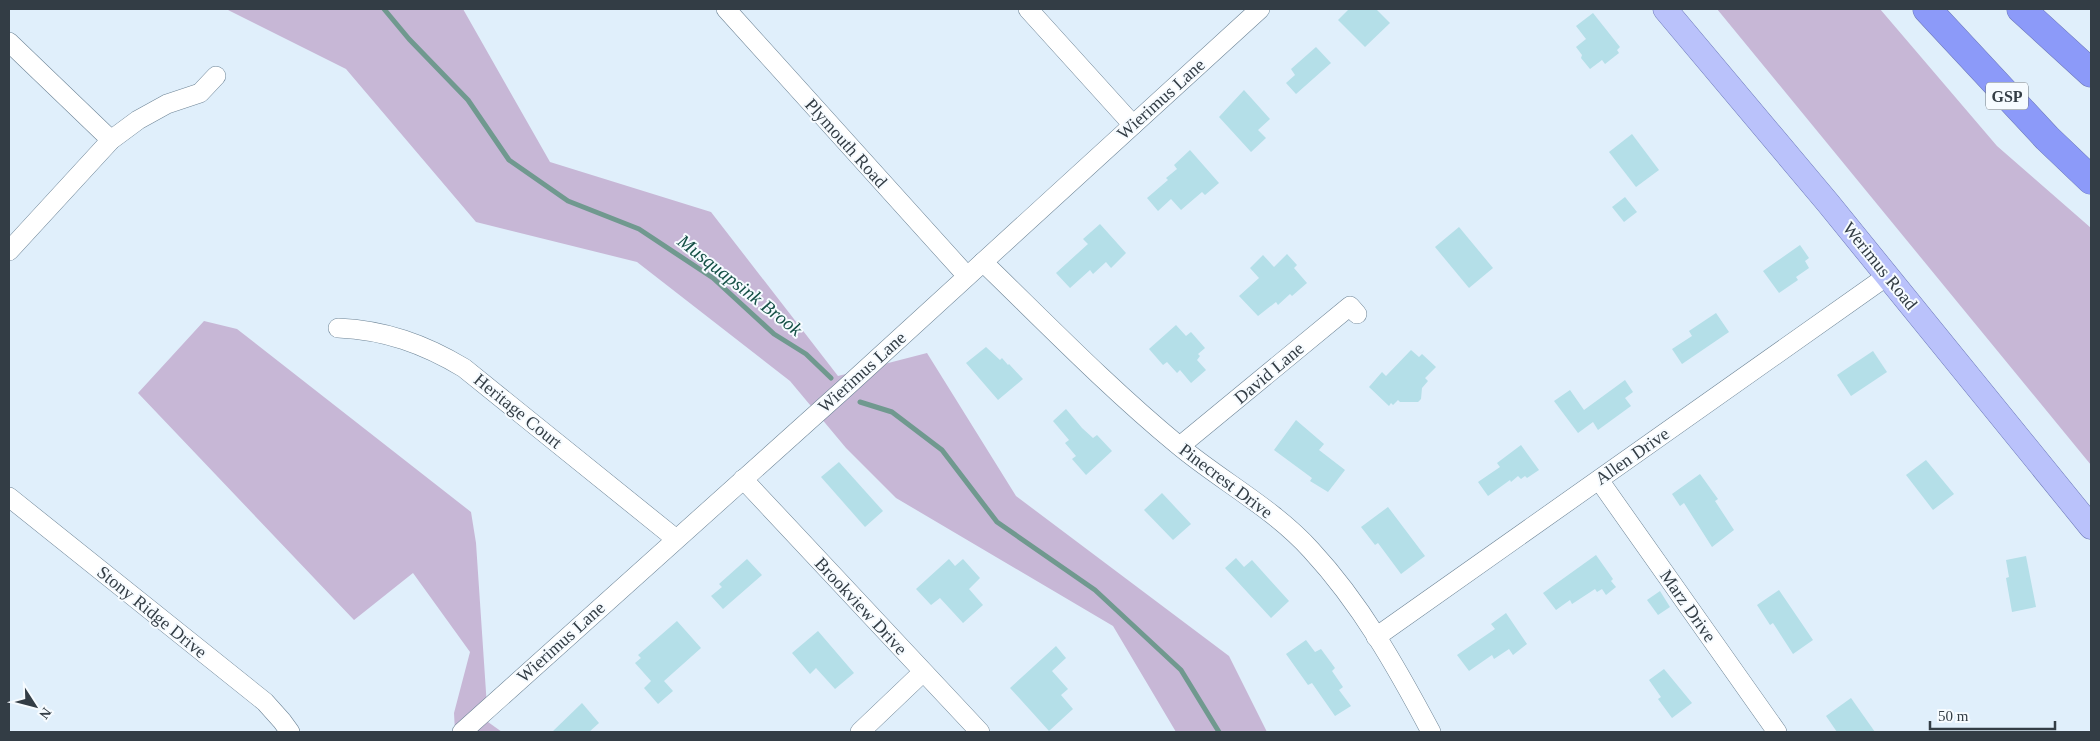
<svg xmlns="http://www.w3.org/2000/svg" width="2100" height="741" font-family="'Times New Roman',serif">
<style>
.forest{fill:#c7b7d6}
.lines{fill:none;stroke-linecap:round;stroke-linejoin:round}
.stream{stroke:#70998f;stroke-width:5}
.building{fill:#b4dfe8}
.minor-casing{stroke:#6d8496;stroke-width:20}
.major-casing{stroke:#6d79ba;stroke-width:25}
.highway-casing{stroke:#6d79ba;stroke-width:29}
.minor{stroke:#fff;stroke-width:19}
.major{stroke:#bac2fb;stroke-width:24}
.highway{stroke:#8c9af9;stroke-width:28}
.labels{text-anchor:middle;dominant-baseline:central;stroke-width:4;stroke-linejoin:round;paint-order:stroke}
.shield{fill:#f6fbff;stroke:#6e767d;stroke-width:1}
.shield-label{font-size:16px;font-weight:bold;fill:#333d45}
.street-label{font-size:18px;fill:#333d45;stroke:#f6fbff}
.water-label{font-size:19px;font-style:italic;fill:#155046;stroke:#f6fbff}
</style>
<rect width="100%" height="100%" fill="#e0effb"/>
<!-- forest -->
<g class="forest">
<path d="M226,9H463L550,162L711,212L838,376L927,353L1016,496L1229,656L1267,732H1176L1113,626L896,498L846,448L790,381L637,262L476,222L346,69Z"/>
<path d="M1717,9H1880L1997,146L2091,228V465Z"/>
<path d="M204,321L237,329L471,512L476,543L488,722L502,732H455L454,713L470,652L413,573L354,620L138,393Z"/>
</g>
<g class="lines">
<!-- stream -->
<g class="stream">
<path d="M384,9L409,39L468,100L509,160L568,201L639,229L713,278L774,334L806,354L831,378"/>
<path d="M860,402L892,412L942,450L997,522L1095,590L1181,670L1219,732"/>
</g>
</g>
<!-- building -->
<g class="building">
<path d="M1349,9H1376L1390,23L1365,47L1338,20Z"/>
<path d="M1593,13L1620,47L1617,50L1619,53L1605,64L1602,60L1590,69L1581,58L1582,55L1576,47L1586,39L1576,26Z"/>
<path d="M1316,47L1331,63L1296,94L1286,83L1295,75L1291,69Z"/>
<path d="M1244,90L1270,119L1258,130L1266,138L1251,152L1219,117Z"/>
<path d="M1632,134L1659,170L1636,187L1609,152Z"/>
<path d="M1190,150L1219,183L1205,195L1202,192L1181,210L1171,199L1158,211L1147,198L1168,180L1166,178L1177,169L1174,165Z"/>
<path d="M1625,197L1637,212L1624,222L1612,207Z"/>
<path d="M1100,224L1126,253L1111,268L1106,262L1093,274L1090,270L1070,288L1056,273L1088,244L1083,239Z"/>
<path d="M1459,227L1493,268L1469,288L1435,247Z"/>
<path d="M1800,245L1809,258L1805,261L1809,268L1796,277L1798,280L1779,293L1763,271Z"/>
<path d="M1287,254L1297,265L1294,268L1307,283L1292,296L1290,294L1278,305L1276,302L1258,316L1239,296L1259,278L1250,268L1263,255L1274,267Z"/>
<path d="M1716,313L1729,332L1682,364L1672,349L1692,336L1689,331Z"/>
<path d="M1176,325L1186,336L1191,332L1205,348L1198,354L1200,356L1197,360L1206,370L1191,383L1180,370L1177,373L1167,362L1163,365L1149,349Z"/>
<path d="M986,347L1000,360L1002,358L1008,365L1009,364L1023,379L998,400L966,363Z"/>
<path d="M1411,350L1419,357L1422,354L1436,367L1425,378L1428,381L1422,388L1421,399L1418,402H1400L1398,400L1393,405L1391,403L1389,406L1369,387L1382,372L1386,376Z"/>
<path d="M1873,351L1887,372L1851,396L1837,375Z"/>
<path d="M1625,380L1633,392L1625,398L1631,406L1598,430L1593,422L1578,433L1554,401L1570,390L1584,410Z"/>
<path d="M1066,409L1082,428L1093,438L1097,435L1112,451L1086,475L1072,459L1076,456L1065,443L1069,440L1053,421Z"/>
<path d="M1296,420L1324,444L1319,450L1345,470L1328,492L1310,481L1312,478L1274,450Z"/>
<path d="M1521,445L1539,470L1527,478L1525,476L1521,479L1518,476L1511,482L1510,480L1488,496L1478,482L1500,467L1497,463Z"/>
<path d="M1926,460L1954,494L1933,510L1906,475Z"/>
<path d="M839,462L883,511L865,527L821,477Z"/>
<path d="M1700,474L1718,499L1715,501L1734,530L1712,547L1684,503L1680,506L1672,494Z"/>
<path d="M1162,493L1191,524L1173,540L1144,510Z"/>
<path d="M1388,507L1425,556L1401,574L1378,543L1375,545L1361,527Z"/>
<path d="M1596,555L1613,579L1611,581L1616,587L1606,595L1602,589L1597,592L1595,589L1572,604L1570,600L1556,610L1543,593Z"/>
<path d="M2026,556L2036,607L2012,612L2006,578L2009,577L2006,560Z"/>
<path d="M1236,558L1244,567L1252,560L1289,601L1271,618L1225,568Z"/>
<path d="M747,559L762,575L723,609L711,596L722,587L719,584Z"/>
<path d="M949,559L955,566L963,559L980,578L969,589L983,605L963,623L940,598L931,605L916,589Z"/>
<path d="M1779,590L1813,640L1793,654L1773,623L1770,625L1757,605Z"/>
<path d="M1660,591L1670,607L1658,615L1647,600Z"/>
<path d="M1506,613L1527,644L1513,655L1509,649L1494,659L1492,655L1469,671L1457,655L1495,629L1491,624Z"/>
<path d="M677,621L701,648L664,681L673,691L658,704L644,688L651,681L635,663L641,658L638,655Z"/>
<path d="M818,631L854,673L835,689L816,668L810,674L792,653Z"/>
<path d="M1306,640L1315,652L1321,649L1335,668L1332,671L1343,687L1339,690L1351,706L1335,716L1312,683L1308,685L1286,654Z"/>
<path d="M1056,646L1066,658L1052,671L1068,689L1061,695L1073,709L1049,731L1010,688Z"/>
<path d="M1664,669L1692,703L1672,718L1658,699L1661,697L1649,680Z"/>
<path d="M1851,698L1875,732H1837L1826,716Z"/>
<path d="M582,703L599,723L589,732H552Z"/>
</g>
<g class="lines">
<!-- minor casing -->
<g class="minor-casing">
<g id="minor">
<path d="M726,9L967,276"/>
<path d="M1028,9L1133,125"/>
<path d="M9,42L111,140"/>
<path d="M9,251L111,140L138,120L167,104L200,93L216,76"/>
<path d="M983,262C1047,324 1109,388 1178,445C1221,481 1273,508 1311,550C1361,604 1397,668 1431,732"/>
<path d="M338,328C385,330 424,344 464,368L676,539"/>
<path d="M1180,446L1350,306L1357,314"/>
<path d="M743,479L980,732"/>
<path d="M1599,480L1777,732"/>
<path d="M9,497L265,702L282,721L290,732"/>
<path d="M1376,637L1887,276"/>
<path d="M462,732L843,390L1260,9"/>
<path d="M860,732L923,672"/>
</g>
</g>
<!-- major casing -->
<g class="major-casing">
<path id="major" d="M1665,9L1828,203L2091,527"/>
</g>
<!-- highway casing -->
<g class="highway-casing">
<g id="highway">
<path d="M1927,9L2047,138L2091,180"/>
<path d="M2021,9L2091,73"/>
</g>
</g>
<!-- minor -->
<use href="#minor" class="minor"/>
<!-- major -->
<use href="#major" class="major"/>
<!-- highway -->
<use href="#highway" class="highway"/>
</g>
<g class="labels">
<!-- shield labels -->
<rect class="shield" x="1986" y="82.5" width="42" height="27" rx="4"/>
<g class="shield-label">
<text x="2007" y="96">GSP</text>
</g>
<!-- street labels -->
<g class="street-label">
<text transform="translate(1161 99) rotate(-42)">Wierimus Lane</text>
<text transform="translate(846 143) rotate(48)">Plymouth Road</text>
<text transform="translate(1880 266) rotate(51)">Werimus Road</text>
<text transform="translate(862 372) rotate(-42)">Wierimus Lane</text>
<text transform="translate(1269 373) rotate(-40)">David Lane</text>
<text transform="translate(518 411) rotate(39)">Heritage Court</text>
<text transform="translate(1632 456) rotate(-35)">Allen Drive</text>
<text transform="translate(1226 481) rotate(37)">Pinecrest Drive</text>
<text transform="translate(861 606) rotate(47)">Brookview Drive</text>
<text transform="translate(1688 606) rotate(55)">Marz Drive</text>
<text transform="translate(152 612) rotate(39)">Stony Ridge Drive</text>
<text transform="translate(561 642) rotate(-42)">Wierimus Lane</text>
</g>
<!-- water labels -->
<g class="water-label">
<text transform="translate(740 285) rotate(38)">Musquapsink Brook</text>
</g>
</g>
<!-- border -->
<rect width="2100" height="741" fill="none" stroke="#333d45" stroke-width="20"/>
<!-- north arrow -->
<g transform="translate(35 706) rotate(126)" stroke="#f6fbff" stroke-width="4" paint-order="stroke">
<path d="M0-4L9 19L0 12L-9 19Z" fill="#333d45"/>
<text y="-8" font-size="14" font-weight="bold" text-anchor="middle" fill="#333d45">N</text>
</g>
<!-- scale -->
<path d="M1930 721v8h125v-8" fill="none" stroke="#333d45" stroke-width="2.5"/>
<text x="1938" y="721" font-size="15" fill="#333d45" stroke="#f6fbff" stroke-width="4" paint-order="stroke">50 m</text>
</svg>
